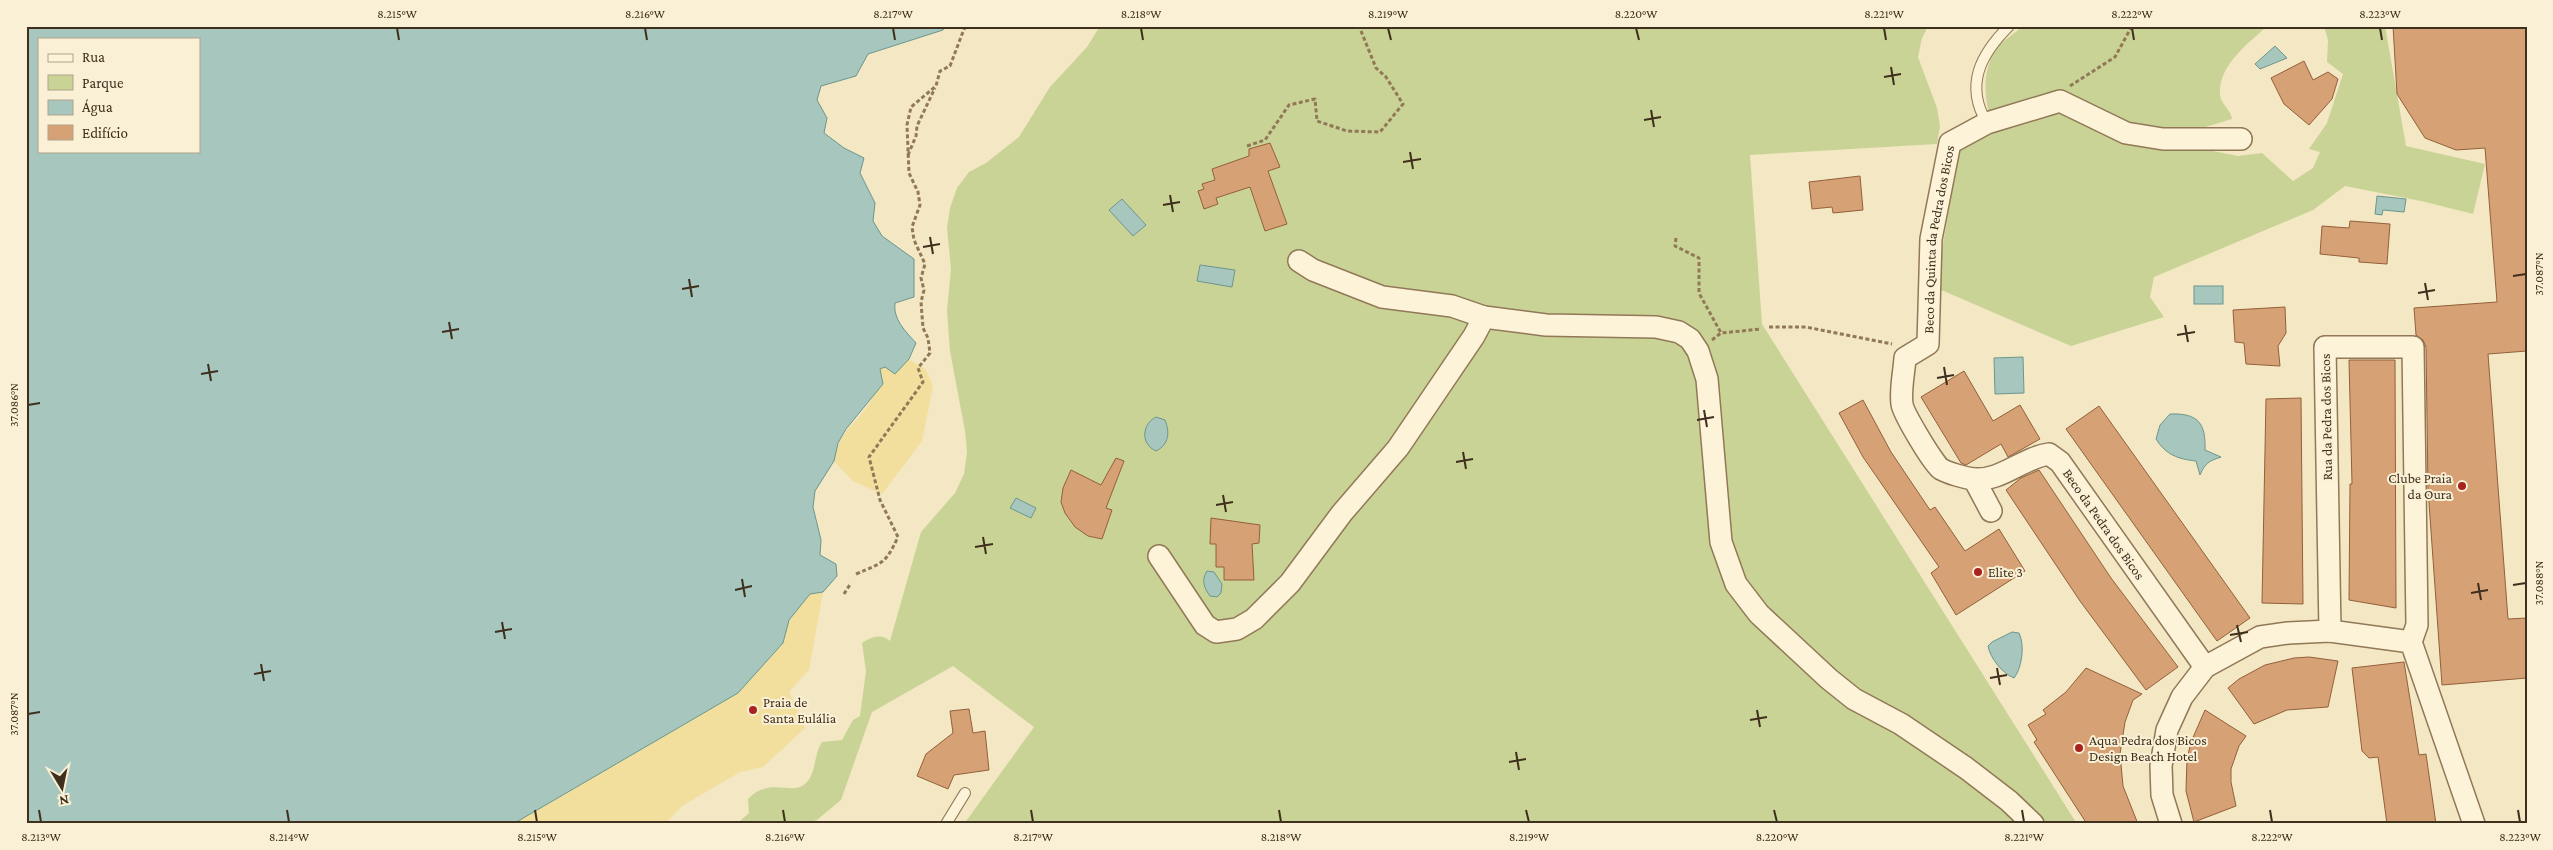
<svg xmlns="http://www.w3.org/2000/svg" width="2553" height="850" font-family="'Crimson Pro',serif">
<style>
.green{fill:#cad396}
.sand{fill:#f2df9e}
.water{fill:#a6c6be;stroke:#6c968d;fill-rule:evenodd}
.building{fill:#d6a175;stroke:#93603a}
.lines{fill:none;stroke-linecap:round;stroke-linejoin:round}
.lane-casing{stroke:#917857;stroke-width:12}
.street-casing{stroke:#917857;stroke-width:24}
.path{stroke:#917857;stroke-width:3;stroke-dasharray:4 2.5;stroke-linecap:butt}
.lane{stroke:#fdf3d9;stroke-width:10}
.street{stroke:#fdf3d9;stroke-width:21}
.ticks{fill:none;stroke:#3f2f1d;stroke-width:2}
.poi-dot{fill:#a82320;stroke:#faf0d5;stroke-width:2}
.labels{text-anchor:middle;dominant-baseline:central;stroke-width:4;stroke-linejoin:round;paint-order:stroke}
.street-label{font-size:14px;fill:#3f2f1d;stroke:#faf0d5}
.poi-label{font-size:14px;fill:#3f2f1d;stroke:#faf0d5;text-anchor:start}
.neatline{fill:none;stroke:#3f2f1d;stroke-width:2}
.ticks-label{font-size:12px;text-anchor:middle;fill:#3f2f1d}
</style>
<rect width="100%" height="100%" fill="#f3e7c4"/>
<!-- green -->
<g class="green">
<path d="M1100,26H1928L1922,38L1918,57L1937,108L1940,126L1937,144L1750,155L1762,324L2077,824H964L1034,727L953,666L872,712L841,800L817,820L805,824H741L739,822L749,813L748,799C770,776 792,796 805,784C817,773 813,756 822,742L842,740L853,720L860,716L866,671L862,643C871,637 881,633 890,641L921,532L955,493L964,474L967,452L965,431L950,351L947,311L951,269L947,228L950,208L957,188L969,172L986,163L1019,137L1050,87L1087,47Z"/>
<path d="M2023,26H2267C2248,44 2218,65 2220,95C2221,104 2231,110 2232,119L2179,135L2183,145L2238,156L2262,153L2293,181L2313,168L2320,152L2309,149L2327,123L2343,74L2327,62L2328,40L2324,26H2385L2406,146L2485,164L2473,214L2421,201L2345,186L2313,210L2154,277L2150,297L2164,317L2071,346L1939,289L1942,250L1959,149L1994,133C1986,104 1979,77 1996,49C2002,41 2015,33 2023,26Z"/>
</g>
<!-- sand -->
<g class="sand">
<path d="M909,359L926,370L933,386L922,441L882,494L853,481L834,461C840,430 853,427 869,404C874,396 878,387 883,379L879,369L885,367L895,374Z"/>
<path d="M801,476L811,593L823,592L809,670L789,692L805,728L763,767L740,772L682,806L665,824H252Z"/>
</g>
<!-- water -->
<g class="water">
<path d="M26,26H946L943,30L868,54L856,76L821,86L817,100L827,118L824,133L844,148L864,158L860,173L875,203L873,221L882,236L914,259V297L895,303C893,319 905,331 916,343L909,359L895,374L885,367L880,369L883,384L846,429L838,443L834,461L815,491L813,507L821,540L820,555L836,564L837,576L823,592L810,594L789,620L783,643L738,693L513,824H26ZM39,39H199V151H39Z"/>
<path d="M2275,46L2287,58L2260,69L2255,64Z"/>
<path d="M2377,196L2406,199L2404,212L2383,210L2382,215L2375,214Z"/>
<path d="M1122,199L1146,225L1133,236L1109,210Z"/>
<path d="M1200,265L1235,270L1232,287L1197,281Z"/>
<rect x="2194" y="286" width="29" height="18"/>
<path d="M2023,357L2024,393L1995,394L1994,358Z"/>
<path d="M2170,414C2198,413 2206,423 2205,450L2221,457C2209,461 2205,463 2200,475L2196,461C2178,459 2166,455 2156,439L2160,425Z"/>
<path d="M1156,417L1165,420C1170,432 1169,445 1156,451C1140,444 1142,424 1156,417Z"/>
<path d="M1016,498L1036,508L1031,518L1010,508Z"/>
<path d="M1207,571L1214,572L1222,584L1221,593L1217,597L1210,596C1204,588 1201,580 1207,571Z"/>
<path d="M2012,632L2019,633C2025,645 2022,668 2014,678C2003,674 1990,658 1988,646L1992,642Z"/>
</g>
<!-- building -->
<g class="building">
<path d="M2393,26H2527V351L2488,354L2508,619L2527,618V678L2442,685L2428,489L2426,347L2423,340L2416,335L2414,308L2497,302L2485,148L2456,150L2425,138L2397,94Z"/>
<path d="M2304,61L2313,80L2328,72L2338,79L2332,99L2309,125L2284,104L2271,78Z"/>
<path d="M1270,143L1280,167L1268,171L1287,224L1265,231L1250,187L1216,198L1218,204L1204,209L1198,191L1204,189L1202,184L1215,180L1212,169L1249,156V149Z"/>
<path d="M1860,176L1863,210L1833,213L1832,207L1812,209L1809,182Z"/>
<path d="M2350,221L2390,224L2387,264L2359,262V258L2320,254L2322,226L2349,228Z"/>
<path d="M2285,307L2286,333L2278,346L2280,366L2246,364L2244,343L2235,342L2233,310Z"/>
<path d="M2349,360H2395L2396,608L2349,600L2350,484H2352Z"/>
<path d="M1964,371L1993,421L2020,405L2040,439L2008,457L2001,444L1966,465L1961,463L1921,397Z"/>
<path d="M2301,398L2303,604L2262,603L2266,399Z"/>
<path d="M1863,400L1891,452L1930,510L1935,507L1965,551L1999,529L2025,571L1956,615L1931,573L1939,567L1863,457L1839,413Z"/>
<path d="M2099,406L2250,618L2217,641L2066,429Z"/>
<path d="M1116,458L1124,461L1106,508L1112,510L1102,539L1088,536L1075,527L1065,513L1061,502L1063,488L1071,470L1101,485Z"/>
<path d="M2039,470L2111,578L2178,667L2146,690L2080,601L2006,490L2021,478Z"/>
<path d="M1211,518L1260,525L1259,543L1252,544L1254,580H1224V567H1216V544H1210Z"/>
<path d="M2309,657L2338,661L2328,707L2287,710L2254,724L2228,688L2239,679L2265,665L2294,658Z"/>
<path d="M2404,662L2419,755L2426,754L2436,824H2387L2378,757L2369,758L2362,751L2352,668Z"/>
<path d="M2086,668L2142,694L2133,700L2125,722L2120,754L2123,786L2138,824H2087L2034,742L2037,740L2028,725L2046,714L2043,710L2066,692Z"/>
<path d="M969,709L973,733L985,731L989,770L954,775L948,789L917,776L926,754L953,733L950,711Z"/>
<path d="M2205,710L2246,736L2239,746L2231,769V782L2236,806L2194,822L2186,791L2187,759L2191,742Z"/>
</g>
<g class="lines">
<!-- lane casing -->
<g class="lane-casing">
<g id="lane">
<path d="M1987,123C1964,85 1981,54 2009,26"/>
<path d="M946,824L965,793"/>
</g>
</g>
<!-- street casing -->
<g class="street-casing">
<g id="street">
<path d="M1299,261L1313,270L1382,297L1452,306L1484,317L1546,325L1656,327L1679,332L1690,339L1698,351L1707,379L1721,542L1736,584L1759,614L1829,679L1854,699L1901,724L1966,768L2009,801L2033,824"/>
<path d="M1974,479L1991,511"/>
<path d="M1159,556L1205,625L1216,632L1237,629L1254,619L1290,583L1342,513L1398,448L1474,336L1484,317"/>
<path d="M2330,631L2325,347H2413L2417,625L2411,642"/>
<path id="s1" d="M2205,667L2060,462L2049,454C2022,458 2002,481 1974,479C1965,478 1948,473 1941,469C1934,465 1903,413 1902,404C1900,390 1904,373 1905,358L1928,344L1931,239L1950,143L1987,123L2060,101L2126,133L2163,139H2241"/>
<path d="M2171,824L2162,795L2161,766L2167,730L2182,697L2205,667L2260,637L2288,633L2330,631L2411,642L2474,824"/>
</g>
</g>
<!-- path -->
<g class="path">
<path d="M2070,86L2115,57L2132,26"/>
<path d="M1247,146L1265,140L1289,105L1315,99L1317,121L1347,131L1380,132L1403,104L1386,77L1376,68L1359,26"/>
<path d="M908,155L916,136L917,126L935,88"/>
<path d="M1676,238L1675,246L1699,258V293L1721,333"/>
<path d="M1769,327H1806L1892,344"/>
<path d="M1712,340L1721,333L1761,329"/>
<path d="M856,574C884,562 885,564 898,537L880,500L869,457L923,382L918,368L930,353L928,338L923,328L921,302L924,290L921,278L925,264L914,240L912,227L920,205L918,192L909,173L907,125L911,107L936,86L940,71L950,66L964,29L968,26"/>
<path d="M844,594L851,583"/>
</g>
<!-- lane -->
<use href="#lane" class="lane"/>
<!-- street -->
<use href="#street" class="street"/>
</g>
<!-- ticks -->
<path class="ticks" d="M397,28L399,40M645,28L647,40M893,28L895,40M1141,28L1143,40M1388,28L1391,40M1636,28L1639,40M1884,28L1886,40M2132,28L2134,40M2380,28L2382,40M1891,67L1894,85M1884,77L1901,74M1651,110L1654,127M1644,120L1661,117M1410,152L1413,169M1403,162L1421,159M1170,195L1173,212M1163,205L1180,202M930,237L933,254M923,247L940,244M2513,276L2526,274M689,279L692,297M2425,283L2428,300M682,289L699,286M2418,293L2435,290M449,322L452,339M2185,325L2188,342M442,332L459,329M2177,335L2195,332M208,364L211,381M1944,367L1947,385M201,374L218,371M1937,378L1954,375M28,405L40,403M1704,410L1707,427M1697,420L1714,417M1463,452L1466,469M1456,462L1473,459M1223,495L1226,512M1216,505L1233,502M983,537L986,554M975,547L993,544M742,579L745,597M2478,583L2481,600M2513,585L2526,583M735,590L752,586M2471,593L2488,590M502,622L505,639M2237,625L2241,642M495,632L512,629M2230,635L2248,632M261,664L264,681M1997,668L2000,685M254,674L271,671M1990,678L2007,675M1757,710L1760,727M28,714L40,712M1750,720L1767,717M1516,752L1519,770M1509,762L1526,759M39,810L41,822M287,810L289,822M535,810L537,822M783,810L785,822M1031,810L1033,822M1279,810L1281,822M1526,810L1529,822M1774,810L1777,822M2022,810L2024,822M2270,810L2272,822M2518,810L2520,822"/>
<!-- markers -->
<g class="poi-dot">
<circle cx="2462" cy="486" r="5"/>
<circle cx="1978" cy="572" r="5"/>
<circle cx="753" cy="710" r="5"/>
<circle cx="2079" cy="748" r="5"/>
</g>
<g class="labels">
<!-- street labels -->
<g class="street-label">
<text stroke="none"><textPath href="#s1" startOffset="634">Beco da Quinta da Pedra dos Bicos</textPath></text>
<text transform="translate(2326 417) rotate(-91)">Rua da Pedra dos Bicos</text>
<text transform="translate(2104 524) rotate(55)">Beco da Pedra dos Bicos</text>
</g>
<!-- poi labels -->
<g class="poi-label">
<text x="2452" y="478" text-anchor="end">Clube Praia<tspan x="2452" dy="16">da Oura</tspan></text>
<text x="1988" y="572">Elite 3</text>
<text x="763" y="702">Praia de<tspan x="763" dy="16">Santa Eulália</tspan></text>
<text x="2089" y="740">Aqua Pedra dos Bicos<tspan x="2089" dy="16">Design Beach Hotel</tspan></text>
</g>
</g>
<!-- border -->
<rect width="2553" height="850" fill="none" stroke="#faf0d5" stroke-width="55"/>
<!-- legend -->
<rect x="38" y="38" width="162" height="115" fill="#faf0d5" stroke="#afa38b"/>
<rect x="48" y="54" width="25" height="8" fill="#fdf3d9" stroke="#afa38b"/>
<text x="82" y="62" font-size="15" fill="#3f2f1d">Rua</text>
<rect x="48" y="75" width="25" height="15" fill="#cad396" stroke="#afa38b"/>
<text x="82" y="88" font-size="15" fill="#3f2f1d">Parque</text>
<rect x="48" y="100" width="25" height="15" fill="#a6c6be" stroke="#afa38b"/>
<text x="82" y="112" font-size="15" fill="#3f2f1d">Água</text>
<rect x="48" y="125" width="25" height="15" fill="#d6a175" stroke="#afa38b"/>
<text x="82" y="138" font-size="15" fill="#3f2f1d">Edifício</text>
<!-- north arrow -->
<g transform="translate(62 788) rotate(170)" stroke="#faf0d5" stroke-width="4" paint-order="stroke">
<path d="M0-4L9 19L0 12L-9 19Z" fill="#3f2f1d"/>
<text y="-8" font-size="14" font-weight="bold" text-anchor="middle" fill="#3f2f1d">N</text>
</g>
<rect x="28" y="28" width="2498" height="794" class="neatline"/>
<g class="ticks-label">
<text x="397" y="18">8.215°W</text>
<text x="645" y="18">8.216°W</text>
<text x="893" y="18">8.217°W</text>
<text x="1141" y="18">8.218°W</text>
<text x="1388" y="18">8.219°W</text>
<text x="1636" y="18">8.220°W</text>
<text x="1884" y="18">8.221°W</text>
<text x="2132" y="18">8.222°W</text>
<text x="2380" y="18">8.223°W</text>
<text transform="translate(2539 274) rotate(-90)" y="4">37.087°N</text>
<text transform="translate(14 405) rotate(-90)" y="4">37.086°N</text>
<text transform="translate(2539 583) rotate(-90)" y="4">37.088°N</text>
<text transform="translate(14 714) rotate(-90)" y="4">37.087°N</text>
<text x="41" y="841">8.213°W</text>
<text x="289" y="841">8.214°W</text>
<text x="537" y="841">8.215°W</text>
<text x="785" y="841">8.216°W</text>
<text x="1033" y="841">8.217°W</text>
<text x="1281" y="841">8.218°W</text>
<text x="1529" y="841">8.219°W</text>
<text x="1777" y="841">8.220°W</text>
<text x="2024" y="841">8.221°W</text>
<text x="2272" y="841">8.222°W</text>
<text x="2520" y="841">8.223°W</text>
</g>
</svg>
